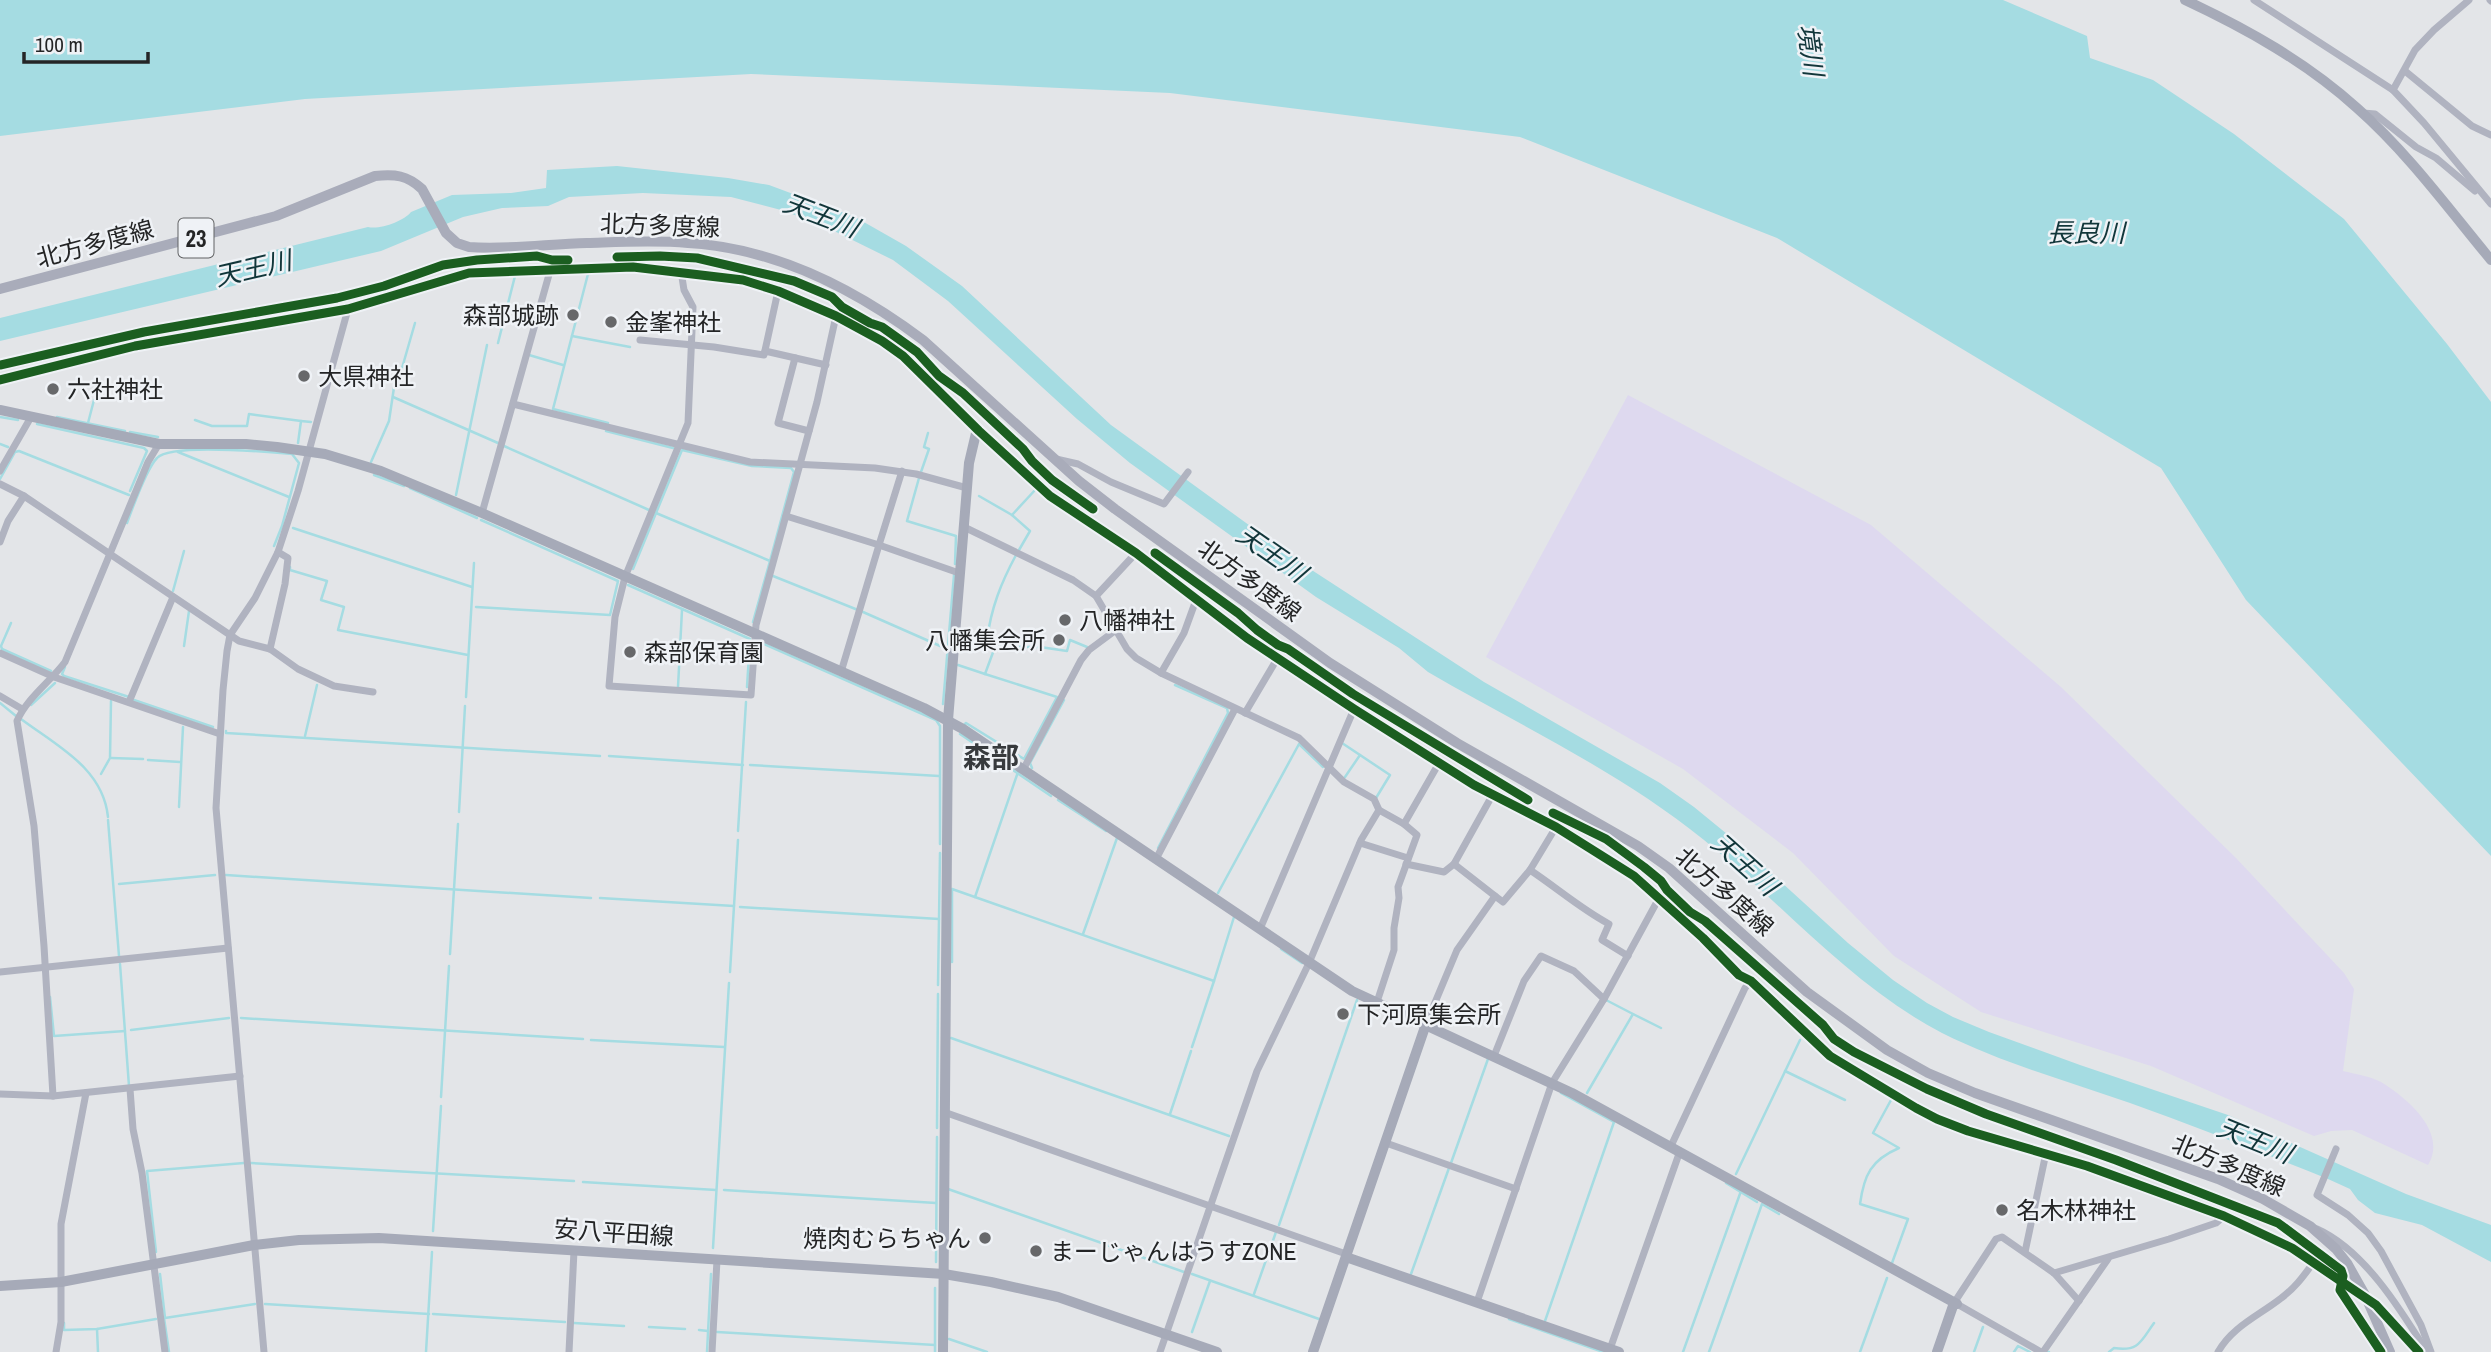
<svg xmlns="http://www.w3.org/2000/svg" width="2491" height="1352" font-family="'Archivo Narrow','Noto Sans JP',sans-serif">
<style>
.green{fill:#ded9ef}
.water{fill:#a5dce2}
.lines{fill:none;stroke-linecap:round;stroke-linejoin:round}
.stream{stroke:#a5dce2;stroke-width:2.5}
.street{stroke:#b0b3c0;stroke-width:7}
.secondary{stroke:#a6aab8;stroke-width:10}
.primary{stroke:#a9acba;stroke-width:10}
.cycleway-casing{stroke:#eff2f6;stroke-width:13}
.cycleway{stroke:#1b5e20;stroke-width:9}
.poi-dot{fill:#67686a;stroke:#eff2f6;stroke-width:2.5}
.labels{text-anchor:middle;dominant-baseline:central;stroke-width:5;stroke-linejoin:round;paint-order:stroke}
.shield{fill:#eff2f6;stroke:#616264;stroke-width:2}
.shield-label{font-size:23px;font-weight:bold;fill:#242526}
.street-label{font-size:24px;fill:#242526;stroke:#eff2f6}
.poi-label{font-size:24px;fill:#242526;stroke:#eff2f6;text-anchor:start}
.water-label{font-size:26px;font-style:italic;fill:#11363a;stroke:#eff2f6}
.quarter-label{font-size:28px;font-weight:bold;fill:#373a3d;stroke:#eff2f6}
</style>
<rect width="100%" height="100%" fill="#e3e5e8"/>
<!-- green -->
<path class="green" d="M1628,395L1871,525L2061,687L2236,858L2344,973L2354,989L2343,1071C2355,1074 2370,1076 2381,1082C2407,1098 2448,1132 2428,1165L2352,1130L2331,1131L2314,1136L2151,1066L1981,1012L1894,956L1793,853L1683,769L1486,657Z"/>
<!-- water -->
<g class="water">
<path d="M0,0H2003L2087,36L2090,58L2153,80L2234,134L2344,219L2447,344L2491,402V856L2246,600L2161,468L1777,238L1520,137L1170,93L751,74L305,99L0,136Z"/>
<path d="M617,166L728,178L769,185L855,217L906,246L962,286L1111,425L1304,565L1484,682L1660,783L1694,807L1738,843L1848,943L1893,980L1927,1003L1953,1017L1989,1032L2080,1065L2228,1115L2406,1194L2491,1225V1262L2422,1225L2375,1213L2358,1200L2350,1189L2328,1179C2263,1153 2197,1127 2130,1103C2067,1081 2002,1063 1942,1033C1850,985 1783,904 1704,840C1620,772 1521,726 1428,672L1399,648L1316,597L1130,463L1077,419L948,301L893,260L820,224L781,210L731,197L643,193L569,197L548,206L502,208L463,217L381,251L0,341V318L368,227C380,230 404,221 411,212L452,195L511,193L546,188L547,170Z"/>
</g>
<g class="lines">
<!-- stream -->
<g class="stream">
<path d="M572,336L630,347"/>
<path d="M498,343L515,276"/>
<path d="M529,355L563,365"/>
<path d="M393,397L498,443"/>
<path d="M0,417L18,420"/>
<path d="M57,417L125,431"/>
<path d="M195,420L212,426H247L249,414L301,421L298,443"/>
<path d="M301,421L311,422"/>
<path d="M88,423L94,400"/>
<path d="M608,423L553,409L588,274L630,271"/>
<path d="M37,424L144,448L147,451L130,491"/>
<path d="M606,431L673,448"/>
<path d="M130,432L158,437"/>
<path d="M0,444L8,447"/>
<path d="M504,446L649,510"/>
<path d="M178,452L289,497"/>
<path d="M371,462L389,421L396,374L400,375L415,323"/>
<path d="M921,472L929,449L924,447L928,433"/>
<path d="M374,475L404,486"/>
<path d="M919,478L907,521L956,536L955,564"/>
<path d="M0,479L15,452L19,451L129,495"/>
<path d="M410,488L477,518"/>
<path d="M456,495L487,345"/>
<path d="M979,496L1012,515L1030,531L1019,550"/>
<path d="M656,513L682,450L752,466L791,468L794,472L770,561"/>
<path d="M1012,515L1036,489"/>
<path d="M127,523C133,507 146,469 157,458C171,443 269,452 292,454L299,463L282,526L274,546"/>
<path d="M293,528L472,587"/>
<path d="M290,567V570L327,581L321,600L344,607L338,630L468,655"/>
<path d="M633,569L656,513L770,561L753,622"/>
<path d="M773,576L858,610"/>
<path d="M628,585L750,639L747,687"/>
<path d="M173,591L184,551"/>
<path d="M476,607L610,615L618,581L481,520"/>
<path d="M863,612L947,649"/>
<path d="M11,623L1,646L2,649L51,671"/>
<path d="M757,641L936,720L940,726V844"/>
<path d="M184,646L189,611"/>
<path d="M995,647H1040L1067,651L1070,640L1087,647"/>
<path d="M958,665L985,674"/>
<path d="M65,667L62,674L64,676L129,697"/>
<path d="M678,687L682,610"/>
<path d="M466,697L474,563"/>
<path d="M134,700L213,727"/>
<path d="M0,703L16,716"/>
<path d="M943,704L954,575"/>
<path d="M31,705L55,683"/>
<path d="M21,719C57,746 103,768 108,817"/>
<path d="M964,725L966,723L1024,759L1057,697L985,674L995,647L987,640C991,608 1001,583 1016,555"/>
<path d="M226,731V733L600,756"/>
<path d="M960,734L1051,796"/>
<path d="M305,736L317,685"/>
<path d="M1342,743L1390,775L1376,798"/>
<path d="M609,756L743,765"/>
<path d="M111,758L143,759"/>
<path d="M148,760L180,762"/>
<path d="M750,765L939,776"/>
<path d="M1032,768L1030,763L1064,700"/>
<path d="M101,774L110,758L111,701"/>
<path d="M1345,777L1360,755"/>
<path d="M1058,800L1106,831"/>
<path d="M179,807L183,727"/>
<path d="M459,812L465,706"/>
<path d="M108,820L119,956"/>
<path d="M738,831L746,702"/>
<path d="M1158,848L1228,713L1227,708L1175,685"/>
<path d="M226,875L591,898"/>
<path d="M119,884L215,875"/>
<path d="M1218,893L1299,744L1323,767"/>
<path d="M975,897L1018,772"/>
<path d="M600,898L734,906"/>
<path d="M740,907L939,919"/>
<path d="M1083,934L1117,838"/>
<path d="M1281,949L1302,963"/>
<path d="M450,954L458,824"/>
<path d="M952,962V889L1214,981L1234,917"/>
<path d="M120,964L129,1086"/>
<path d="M730,972L738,840"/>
<path d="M938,985L940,853"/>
<path d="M50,997L54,1036L125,1031"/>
<path d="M1633,1014L1661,1028"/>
<path d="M241,1018L583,1039"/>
<path d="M131,1030L229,1018"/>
<path d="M951,1038L1229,1136"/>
<path d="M591,1040L724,1047"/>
<path d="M1192,1047L1214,981"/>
<path d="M1785,1071L1845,1100"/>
<path d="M1561,1093L1614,1122"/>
<path d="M1587,1093L1633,1014L1606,1000"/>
<path d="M441,1097L449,966"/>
<path d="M1891,1100L1873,1133L1899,1148C1871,1160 1864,1175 1860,1204L1908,1219L1892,1263"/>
<path d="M1170,1114L1191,1051"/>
<path d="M937,1128L938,994"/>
<path d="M251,1163L574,1181"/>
<path d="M1451,1163L1488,1059"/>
<path d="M1736,1174L1800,1040"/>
<path d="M583,1182L716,1190"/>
<path d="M1726,1183L1757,1202"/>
<path d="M948,1189L1184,1272"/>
<path d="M724,1190L936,1203"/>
<path d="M1279,1225L1357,1000"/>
<path d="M433,1231L441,1106"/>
<path d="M713,1248L729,983"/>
<path d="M156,1252L147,1171L244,1163"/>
<path d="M936,1262L937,1137"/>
<path d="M160,1274L165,1318L255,1304"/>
<path d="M1192,1274L1319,1319"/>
<path d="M1411,1274L1449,1168"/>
<path d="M1254,1294L1276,1232"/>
<path d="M265,1304L429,1314"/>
<path d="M433,1314L565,1322"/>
<path d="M164,1318L169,1352"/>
<path d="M1509,1319L1603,1352"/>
<path d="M1545,1321L1614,1122"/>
<path d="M64,1323V1330L97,1329L156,1319"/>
<path d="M574,1323L624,1326"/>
<path d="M649,1327L685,1329"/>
<path d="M97,1329L98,1352"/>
<path d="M699,1330L708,1331"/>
<path d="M717,1332L935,1345"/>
<path d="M1192,1332L1210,1281"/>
<path d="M949,1339L987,1352"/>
<path d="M426,1352L432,1252"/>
<path d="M707,1352L711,1274"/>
<path d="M935,1352V1288"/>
<path d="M1683,1352L1741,1191"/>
<path d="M1709,1352L1762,1204L1779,1214"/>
<path d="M1860,1352L1887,1278"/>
<path d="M1974,1352L1983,1327"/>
<path d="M2014,1352L2018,1346L2030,1352"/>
<path d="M2048,1352H2049"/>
<path d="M2109,1352L2114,1348C2139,1352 2141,1341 2154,1323"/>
</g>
<!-- street -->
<g class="street">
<path d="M2254,0L2393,90"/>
<path d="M2469,0L2434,30L2415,50L2393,90L2424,123L2491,204"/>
<path d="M2490,0L2491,1"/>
<path d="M2405,71L2472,126L2491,135"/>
<path d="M2363,113L2375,114L2416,147L2436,158L2475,191"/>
<path d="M681,271L684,290L693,307L688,423L625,577L615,617L609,686L751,695L756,625L817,402L836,316"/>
<path d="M640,340L714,347L764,355L778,291"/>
<path d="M765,351L826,365"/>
<path d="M795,358L778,423L809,431"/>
<path d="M0,380L135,346L348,309L469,273L633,267L743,280L778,291L836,316L882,341L903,356L979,431L1050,496L1136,553L1247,638L1354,709L1474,785L1556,827L1634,876L1703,938L1739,975L1751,981L1830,1056L1916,1108L1937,1119L1968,1131L2087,1166L2224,1216L2292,1248L2376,1305L2419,1352"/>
<path d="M513,404L750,462L875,468L916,474L967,488"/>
<path d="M1056,459L1078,464L1111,482L1164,504L1188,472"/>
<path d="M0,471L31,417"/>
<path d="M0,484L24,496L239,641L270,649L298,669L334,686L373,692"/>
<path d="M482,513L550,271"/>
<path d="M786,516L879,545L902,471"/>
<path d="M964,527L1073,580L1096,596L1127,649L1136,658L1161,673L1299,738L1344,782L1374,799L1379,810L1404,824L1417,835L1398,887L1399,898L1394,928V950L1377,1002"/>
<path d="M0,542L8,521L24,496"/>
<path d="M1096,596L1136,553"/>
<path d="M270,649L285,584L288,558L278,552"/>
<path d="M0,653L54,677L220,734"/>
<path d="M841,672L879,545L959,573"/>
<path d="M1161,673L1184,633L1196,600"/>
<path d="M0,696L22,709"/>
<path d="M129,702L173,597"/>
<path d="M1245,713L1277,659"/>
<path d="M1023,770L1081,660L1089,650L1116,630"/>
<path d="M1404,824L1439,763"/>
<path d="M1360,843L1408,858"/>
<path d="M1156,859L1235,709"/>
<path d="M1406,864L1444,872L1454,864L1493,794"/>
<path d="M1454,864L1495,896"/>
<path d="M1530,870C1557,888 1581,909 1609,924L1602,940L1628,956"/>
<path d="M1260,929L1354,709"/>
<path d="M0,972L228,948"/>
<path d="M1426,1024L1457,950L1495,896L1503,902L1530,870L1556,827"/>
<path d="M1494,1056L1524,981L1541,956L1574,971L1604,999"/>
<path d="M130,1089L133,1129L142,1173L165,1352"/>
<path d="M0,1094L53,1096L240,1076"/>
<path d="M53,1096L44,946L34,826L17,721C27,698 50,682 65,662L148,462L159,444"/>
<path d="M944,1112L1346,1254"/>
<path d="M1386,1143L1516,1189"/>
<path d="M1671,1146L1745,988L1751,981"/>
<path d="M2336,1149L2317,1195L2348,1215L2368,1233L2381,1251L2421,1325L2431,1352"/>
<path d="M2317,1229C2364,1250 2401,1310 2427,1352"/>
<path d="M2025,1252L2046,1153"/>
<path d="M2054,1273L2169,1239L2216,1223L2224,1216"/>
<path d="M1477,1302L1552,1083L1604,999L1659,898"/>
<path d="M1954,1303L1996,1239L2002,1237L2054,1273L2079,1301"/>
<path d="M1957,1304L2041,1352"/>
<path d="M1610,1349L1680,1151"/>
<path d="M56,1352L61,1322V1224L86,1093"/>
<path d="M264,1352L216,808L223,690L227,651L230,635L255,598L278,552L298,491L348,309"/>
<path d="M569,1352L574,1251"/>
<path d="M712,1352L717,1260"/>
<path d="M1160,1352L1257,1071L1309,963L1361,840L1379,810"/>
<path d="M2043,1352L2108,1259"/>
<path d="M2218,1352C2232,1327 2258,1316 2280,1299C2294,1289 2303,1277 2313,1263"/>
</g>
<!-- secondary -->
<g class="secondary">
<path d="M2185,0C2247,29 2306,62 2357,108C2407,152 2448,208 2491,260"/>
<path d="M0,410L159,444H246L277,447L325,454L381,471L482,513L924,708L963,729L1352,991L1572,1093L1957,1304"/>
<path d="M1346,1257L1619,1352"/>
<path d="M0,1286L61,1282L254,1245L299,1240L379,1238L944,1274L991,1282L1058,1297L1217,1352"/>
<path d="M943,1352L948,720L969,463L977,429"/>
<path d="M1313,1352L1426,1024"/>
<path d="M1937,1352L1954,1303"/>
</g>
<!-- primary -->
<path class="primary" d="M0,289L276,216L375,176C395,174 407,175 422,189L446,233L457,243L469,247C507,250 548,244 587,243C620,242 655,240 688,243C775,248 855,289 923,340L1079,481L1115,509L1330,663L1457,743L1638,846L1669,868L1807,992L1887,1050L1928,1073L1975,1093L2218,1179L2263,1199L2310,1226L2336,1249L2347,1263L2365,1295L2390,1352"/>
<!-- cycleway casing -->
<g class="cycleway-casing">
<g id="cycleway">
<path d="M617,257L660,256L697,258L794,281L832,297L842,307L870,323L882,327L917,352L939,376L963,393L1023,449L1032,461L1052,480L1093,509"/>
<path d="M0,365L144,332L337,298L384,286L443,265L477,260L537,256L552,260H568"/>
<path d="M0,380L135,346L348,309L469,273L633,267L743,280L778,291L836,316L882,341L903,356L979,431L1050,496L1136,553L1247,638L1354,709L1474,785L1556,827L1634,876L1703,938L1739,975L1751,981L1830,1056L1916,1108L1937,1119L1968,1131L2087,1166L2224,1216L2292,1248L2376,1305L2419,1352"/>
<path d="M1155,553L1238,613L1257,630L1278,645L1288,649L1353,694L1528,800"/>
<path d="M1553,813L1606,839L1644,867L1661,881L1667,890L1690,912L1705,921L1823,1025L1834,1039L1854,1052L1927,1089L1986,1114L2116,1160L2278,1223L2341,1270L2343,1276L2340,1290L2381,1352"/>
</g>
</g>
<!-- cycleway -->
<use href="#cycleway" class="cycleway"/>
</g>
<!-- markers -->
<g class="poi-dot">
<circle cx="573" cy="315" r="7"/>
<circle cx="611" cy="322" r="7"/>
<circle cx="304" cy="376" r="7"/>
<circle cx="53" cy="389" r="7"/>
<circle cx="1065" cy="620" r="7"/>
<circle cx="1059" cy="640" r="7"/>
<circle cx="630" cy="652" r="7"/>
<circle cx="1343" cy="1014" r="7"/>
<circle cx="2002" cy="1210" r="7"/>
<circle cx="985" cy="1238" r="7"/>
<circle cx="1036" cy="1251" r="7"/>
</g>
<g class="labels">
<!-- shield labels -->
<rect class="shield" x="178.5" y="218.5" width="35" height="39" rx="5"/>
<g class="shield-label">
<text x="196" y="238">23</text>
</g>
<!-- street labels -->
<g class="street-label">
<text transform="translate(660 225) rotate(2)">北方多度線</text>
<text transform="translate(95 243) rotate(-15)">北方多度線</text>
<text transform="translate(1250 580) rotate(36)">北方多度線</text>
<text transform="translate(1725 891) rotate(41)">北方多度線</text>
<text transform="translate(2229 1165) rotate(23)">北方多度線</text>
<text transform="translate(614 1232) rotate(4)">安八平田線</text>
</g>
<!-- poi labels -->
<g class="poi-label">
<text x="559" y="315" text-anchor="end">森部城跡</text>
<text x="625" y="322">金峯神社</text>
<text x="318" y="376">大県神社</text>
<text x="67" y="389">六社神社</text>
<text x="1079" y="620">八幡神社</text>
<text x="1045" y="640" text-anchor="end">八幡集会所</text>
<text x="644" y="652">森部保育園</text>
<text x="1357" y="1014">下河原集会所</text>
<text x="2016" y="1210">名木林神社</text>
<text x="971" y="1238" text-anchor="end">焼肉むらちゃん</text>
<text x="1050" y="1251">まーじゃんはうすZONE</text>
</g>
<!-- water labels -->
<g class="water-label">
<text transform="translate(1811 50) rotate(82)">境川</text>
<text transform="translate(821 215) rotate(21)">天王川</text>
<text x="2086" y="232">長良川</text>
<text transform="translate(253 268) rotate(-13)">天王川</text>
<text transform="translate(1272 553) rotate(35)">天王川</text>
<text transform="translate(1745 864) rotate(42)">天王川</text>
<text transform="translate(2255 1140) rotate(22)">天王川</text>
</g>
<!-- quarter labels -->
<g class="quarter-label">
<text x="991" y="757">森部</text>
</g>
</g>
<!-- scale -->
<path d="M24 52v10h124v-10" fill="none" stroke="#242526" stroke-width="3.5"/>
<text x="35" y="52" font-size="21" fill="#242526" stroke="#eff2f6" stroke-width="5" paint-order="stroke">100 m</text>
</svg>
